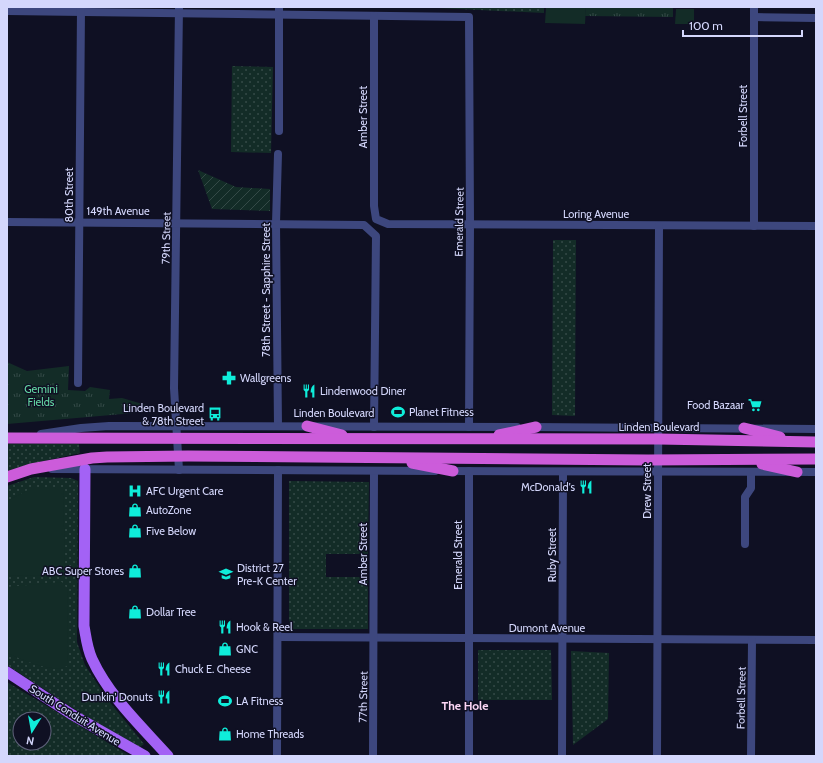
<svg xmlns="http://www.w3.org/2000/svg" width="823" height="763" font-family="Cabin,sans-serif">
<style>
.grass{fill:url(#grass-dots);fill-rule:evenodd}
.park{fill:url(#park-tufts)}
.garden{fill:url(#garden-furrows)}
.pitch{fill:#132c27}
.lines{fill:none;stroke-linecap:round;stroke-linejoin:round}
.minor{stroke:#3d477e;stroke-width:8}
.tertiary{stroke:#3d477e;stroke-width:8}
.primary{stroke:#a362f5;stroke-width:11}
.trunk{stroke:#cc5cda;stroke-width:11}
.labels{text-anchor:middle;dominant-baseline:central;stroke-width:3;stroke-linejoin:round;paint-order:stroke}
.street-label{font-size:11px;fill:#d4d7fc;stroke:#0f1023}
.poi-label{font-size:11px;fill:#d4d7fc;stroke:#0f1023;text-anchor:start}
.park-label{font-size:11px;fill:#64d8a5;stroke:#0f1023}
.neighbourhood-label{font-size:12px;font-weight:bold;fill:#fcd6f5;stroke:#0f1023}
</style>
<defs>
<pattern id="grass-dots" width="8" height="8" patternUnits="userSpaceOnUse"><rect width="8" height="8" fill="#132c27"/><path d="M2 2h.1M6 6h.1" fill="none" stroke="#344a47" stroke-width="1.8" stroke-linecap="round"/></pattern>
<pattern id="park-tufts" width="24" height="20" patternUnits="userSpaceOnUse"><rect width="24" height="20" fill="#132c27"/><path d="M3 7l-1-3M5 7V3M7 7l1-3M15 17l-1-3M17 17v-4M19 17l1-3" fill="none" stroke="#344a47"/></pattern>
<pattern id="garden-furrows" width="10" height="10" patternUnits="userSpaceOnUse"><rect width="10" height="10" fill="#132c27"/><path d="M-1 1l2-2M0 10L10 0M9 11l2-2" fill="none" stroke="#344a47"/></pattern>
</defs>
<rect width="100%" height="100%" fill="#0f1023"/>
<!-- grass -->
<g class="grass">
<path d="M417,7H544V13Z"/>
<path d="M232,66L273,67L271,153L231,152Z"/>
<path d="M553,240H576L575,416L552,415Z"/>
<path d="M7,444H79L80,453L30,464L7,471Z"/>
<path d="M34,477L71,478L78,481L77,642L85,665L108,700L144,744L140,747L82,714L7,665V486Z"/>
<path d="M289,481L369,482L368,554H326V577H368V629H289Z"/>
<path d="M478,650H551L552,700H478Z"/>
<path d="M571,651L609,653L608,719L573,745Z"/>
<path d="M7,682L130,756H7ZM20,719H44V743H20Z"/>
</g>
<!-- park -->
<g class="park">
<path d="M586,7H673V17L585,16Z"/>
<path d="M7,362L27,371L69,366L68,390L85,391L90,387L110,390L109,399L122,398L153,407L146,412L7,424Z"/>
</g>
<!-- garden -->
<path class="garden" d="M198,170L236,187L270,189V211L212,209Z"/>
<!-- pitch -->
<g class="pitch">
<path d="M546,7H586L585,24L545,23Z"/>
<path d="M676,9H694V24H675Z"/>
<path d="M30,489H63L65,566L59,575L7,576V501Z"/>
<path d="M62,582L68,590L67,666C53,674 21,659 7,653V587Z"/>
</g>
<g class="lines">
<!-- minor -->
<g class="minor">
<path d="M179,7L174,388L179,470"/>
<path d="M7,11L469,17L470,225L469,427"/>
<path d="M374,16V206L376,219L388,224L816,226"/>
<path d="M754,17L816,18"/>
<path d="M279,131V7"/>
<path d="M278,154L276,223L278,426"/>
<path d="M7,222L364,225L376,236L374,427"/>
<path d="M754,226V7"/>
<path d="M78,383L81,8"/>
<path d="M469,471V756"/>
<path d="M745,544V497L751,488V472"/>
<path d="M278,637L816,640"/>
<path d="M277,756L278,470"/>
<path d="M373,756L374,471"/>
<path d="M562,756L563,472"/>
<path d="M657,756L659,226"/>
<path d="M751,756L752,640"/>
</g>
<!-- tertiary -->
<g class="tertiary">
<path d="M531,427L816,429"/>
<path d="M41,434L81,428L109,426L517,427"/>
<path d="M52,469L435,471"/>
<path d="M448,471L816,472"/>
</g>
<!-- primary -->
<g class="primary">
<path d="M85,469L84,626C86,637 87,648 92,659C109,696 141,726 168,756"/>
<path d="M7,672L71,714L145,756"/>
</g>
<!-- trunk -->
<g class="trunk">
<path d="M307,426L342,435"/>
<path d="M744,428L780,437"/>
<path d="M499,435L536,427"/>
<path d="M7,438L659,439L816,442"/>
<path d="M412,463L453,471"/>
<path d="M762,464L797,472"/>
<path d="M7,477L31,469L92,458L107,457L188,456L648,460L816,459"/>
</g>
</g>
<!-- icons -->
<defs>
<g id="pharmacy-bare" transform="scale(1.08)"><path d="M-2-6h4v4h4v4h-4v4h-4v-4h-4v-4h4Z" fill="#0fedda" stroke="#0f1023" stroke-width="2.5" paint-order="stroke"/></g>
<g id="restaurant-bare" transform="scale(1.08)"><path d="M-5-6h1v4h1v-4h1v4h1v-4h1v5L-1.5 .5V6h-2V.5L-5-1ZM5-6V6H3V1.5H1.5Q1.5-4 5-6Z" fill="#0fedda" stroke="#0f1023" stroke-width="2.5" paint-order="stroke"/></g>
<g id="supermarket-bare" transform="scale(1.08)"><path d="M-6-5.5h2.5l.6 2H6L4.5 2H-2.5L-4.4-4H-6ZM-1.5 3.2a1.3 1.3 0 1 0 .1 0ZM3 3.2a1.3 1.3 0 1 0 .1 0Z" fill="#0fedda" stroke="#0f1023" stroke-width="2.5" paint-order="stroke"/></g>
<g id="stadium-bare" transform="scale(1.08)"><path d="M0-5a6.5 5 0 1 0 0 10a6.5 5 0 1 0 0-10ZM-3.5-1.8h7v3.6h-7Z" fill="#0fedda" stroke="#0f1023" stroke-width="2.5" paint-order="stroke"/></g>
<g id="bus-bare" transform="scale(1.08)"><path d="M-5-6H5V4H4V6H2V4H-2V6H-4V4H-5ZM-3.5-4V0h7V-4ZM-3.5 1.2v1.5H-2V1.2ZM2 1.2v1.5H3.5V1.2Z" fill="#0fedda" stroke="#0f1023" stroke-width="2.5" paint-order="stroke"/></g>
<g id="hospital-bare" transform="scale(1.08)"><path d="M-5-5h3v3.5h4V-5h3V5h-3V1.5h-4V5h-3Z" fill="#0fedda" stroke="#0f1023" stroke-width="2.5" paint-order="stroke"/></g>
<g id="shop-bare" transform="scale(1.08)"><path d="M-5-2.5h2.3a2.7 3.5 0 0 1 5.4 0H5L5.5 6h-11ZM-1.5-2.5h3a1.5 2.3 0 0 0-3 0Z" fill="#0fedda" stroke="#0f1023" stroke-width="2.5" paint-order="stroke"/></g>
<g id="school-bare" transform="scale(1.08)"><path d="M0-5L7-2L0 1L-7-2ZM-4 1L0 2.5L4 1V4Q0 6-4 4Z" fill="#0fedda" stroke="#0f1023" stroke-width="2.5" paint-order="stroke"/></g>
</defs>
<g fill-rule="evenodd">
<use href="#pharmacy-bare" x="229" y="378"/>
<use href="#restaurant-bare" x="309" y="391"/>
<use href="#supermarket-bare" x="755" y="405"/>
<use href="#stadium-bare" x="398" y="412"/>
<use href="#bus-bare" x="215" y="414"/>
<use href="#restaurant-bare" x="586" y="487"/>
<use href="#hospital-bare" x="135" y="491"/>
<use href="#shop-bare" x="135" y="510"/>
<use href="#shop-bare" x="135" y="531"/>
<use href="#shop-bare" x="135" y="571"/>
<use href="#school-bare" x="226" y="574"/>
<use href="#shop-bare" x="135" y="612"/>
<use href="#restaurant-bare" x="225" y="627"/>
<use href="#shop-bare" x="225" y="649"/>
<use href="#restaurant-bare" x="164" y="669"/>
<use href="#restaurant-bare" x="164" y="697"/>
<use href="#stadium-bare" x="225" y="701"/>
<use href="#shop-bare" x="225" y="734"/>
</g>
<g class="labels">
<!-- street labels -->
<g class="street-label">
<text transform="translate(743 116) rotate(-90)">Forbell Street</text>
<text transform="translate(363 117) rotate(-90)">Amber Street</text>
<text transform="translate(69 195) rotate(-90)">80th Street</text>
<text x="118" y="211">149th Avenue</text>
<text x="596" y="214">Loring Avenue</text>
<text transform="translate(459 222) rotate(-89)">Emerald Street</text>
<text transform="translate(166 238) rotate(-89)">79th Street</text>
<text transform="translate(266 290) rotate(-90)">78th Street - Sapphire Street</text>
<text x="334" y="413">Linden Boulevard</text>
<text x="659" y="427">Linden Boulevard</text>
<text transform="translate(647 491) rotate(-90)">Drew Street</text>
<text transform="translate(363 554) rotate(-90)">Amber Street</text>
<text transform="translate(458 555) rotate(-90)">Emerald Street</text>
<text transform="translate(552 555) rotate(-90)">Ruby Street</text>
<text x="547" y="628">Dumont Avenue</text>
<text transform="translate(363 697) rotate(-89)">77th Street</text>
<text transform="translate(741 698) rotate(-89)">Forbell Street</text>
<text transform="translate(75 715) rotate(32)">South Conduit Avenue</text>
</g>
<!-- poi labels -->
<g class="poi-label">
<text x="240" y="378">Wallgreens</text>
<text x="320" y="391">Lindenwood Diner</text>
<text x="744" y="405" text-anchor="end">Food Bazaar</text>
<text x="204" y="408" text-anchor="end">Linden Boulevard<tspan x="204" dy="13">&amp; 78th Street</tspan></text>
<text x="409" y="412">Planet Fitness</text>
<text x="575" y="487" text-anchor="end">McDonald's</text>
<text x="146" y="491">AFC Urgent Care</text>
<text x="146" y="510">AutoZone</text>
<text x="146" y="531">Five Below</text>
<text x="237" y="568">District 27<tspan x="237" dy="13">Pre-K Center</tspan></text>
<text x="124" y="571" text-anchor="end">ABC Super Stores</text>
<text x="146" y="612">Dollar Tree</text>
<text x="236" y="627">Hook &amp; Reel</text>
<text x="236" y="649">GNC</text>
<text x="175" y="669">Chuck E. Cheese</text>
<text x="153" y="697" text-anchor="end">Dunkin' Donuts</text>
<text x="236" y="701">LA Fitness</text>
<text x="236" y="734">Home Threads</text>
</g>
<!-- park labels -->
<g class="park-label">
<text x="41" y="389">Gemini<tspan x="41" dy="13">Fields</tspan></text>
</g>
<!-- neighbourhood labels -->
<g class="neighbourhood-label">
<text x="465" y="705">The Hole</text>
</g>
</g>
<!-- border -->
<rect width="823" height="763" fill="none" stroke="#d4d7fc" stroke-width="16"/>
<!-- north arrow -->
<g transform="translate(32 731) rotate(191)"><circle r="19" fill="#0f1023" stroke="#5e607a"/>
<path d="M0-3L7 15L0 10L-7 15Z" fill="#0fedda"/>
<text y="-6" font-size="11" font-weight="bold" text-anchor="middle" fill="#d4d7fc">N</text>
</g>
<!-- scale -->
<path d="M683 30v6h119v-6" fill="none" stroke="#d4d7fc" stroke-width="2"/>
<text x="689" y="30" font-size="12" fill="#d4d7fc" stroke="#0f1023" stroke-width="3" paint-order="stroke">100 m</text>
</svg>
